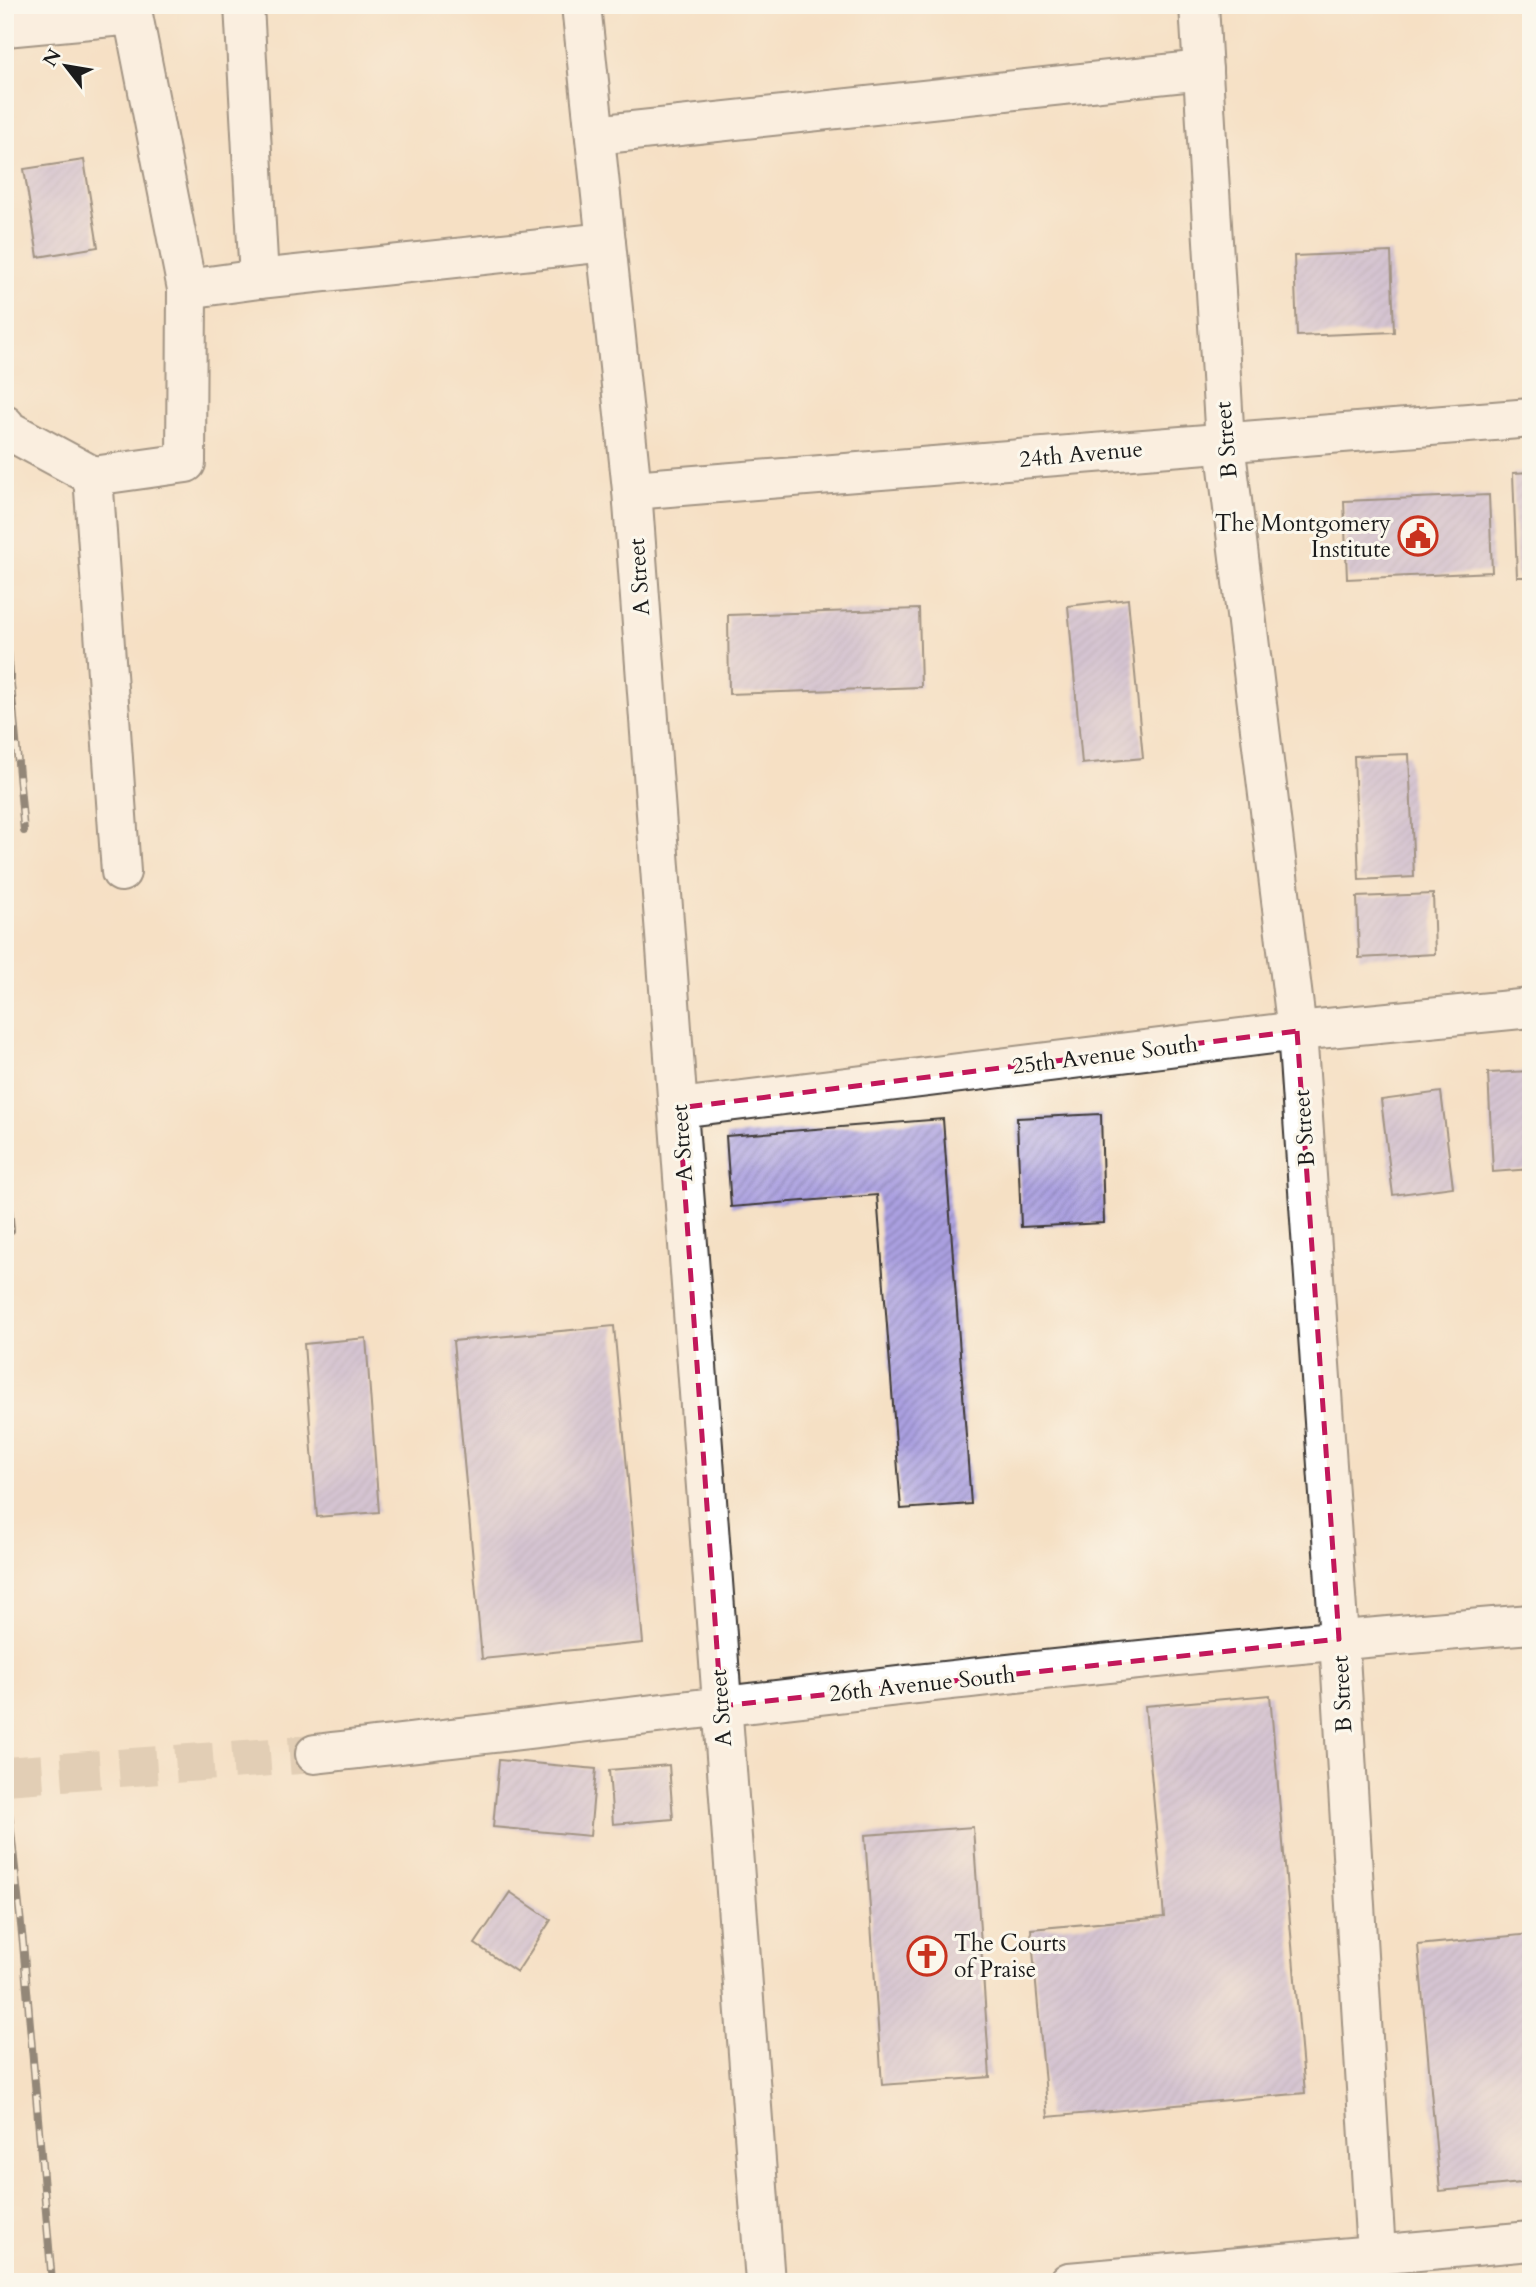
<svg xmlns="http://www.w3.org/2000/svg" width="1536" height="2287" font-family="Cardo,serif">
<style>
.building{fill:url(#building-hatch)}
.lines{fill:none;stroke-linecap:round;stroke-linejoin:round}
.minor-tunnel{stroke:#cab9a2;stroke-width:38;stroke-dasharray:38 19;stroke-linecap:butt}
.minor-casing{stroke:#3d3935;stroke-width:42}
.minor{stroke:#fff;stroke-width:38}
.rail-casing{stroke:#1c1c1c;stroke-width:8}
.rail{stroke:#fbf7ec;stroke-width:5;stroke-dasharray:16;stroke-linecap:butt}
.marked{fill:none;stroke:#c2185b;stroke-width:5;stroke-dasharray:14 9;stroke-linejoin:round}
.labels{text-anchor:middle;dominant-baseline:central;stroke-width:6;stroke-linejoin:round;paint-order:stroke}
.street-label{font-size:23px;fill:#1c1c1c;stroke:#fbf7ec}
.poi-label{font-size:23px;fill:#1c1c1c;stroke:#fbf7ec;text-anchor:end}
</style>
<defs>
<pattern id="building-hatch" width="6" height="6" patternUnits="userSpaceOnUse" patternTransform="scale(1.75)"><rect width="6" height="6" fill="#aba0e1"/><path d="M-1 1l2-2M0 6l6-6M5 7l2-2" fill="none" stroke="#8a82b6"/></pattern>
</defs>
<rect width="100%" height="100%" fill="#fbf7ec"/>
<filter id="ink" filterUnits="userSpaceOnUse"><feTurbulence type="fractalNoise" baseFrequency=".0143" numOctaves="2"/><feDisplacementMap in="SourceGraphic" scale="14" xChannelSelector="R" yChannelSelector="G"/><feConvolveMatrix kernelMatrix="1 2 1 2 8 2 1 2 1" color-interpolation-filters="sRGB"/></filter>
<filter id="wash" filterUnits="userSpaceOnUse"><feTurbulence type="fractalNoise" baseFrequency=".00686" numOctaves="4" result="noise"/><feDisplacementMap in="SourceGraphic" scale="28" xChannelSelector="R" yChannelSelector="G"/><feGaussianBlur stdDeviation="1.57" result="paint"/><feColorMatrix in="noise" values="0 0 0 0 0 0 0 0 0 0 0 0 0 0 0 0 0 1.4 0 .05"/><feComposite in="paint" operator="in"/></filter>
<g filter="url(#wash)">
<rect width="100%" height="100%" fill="#f5e0c4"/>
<g id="blocks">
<!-- building -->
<g class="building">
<path d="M84,160L98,247L38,257L24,169Z"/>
<path d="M1391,252L1394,332L1297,336L1294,256Z"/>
<path d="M1531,472V577H1517L1513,473Z"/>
<path d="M1489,495L1492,572L1347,579L1344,501Z"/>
<path d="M1128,599L1143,758L1082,764L1068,606Z"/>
<path d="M919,609L921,687L729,694L728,615Z"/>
<path d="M1409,754L1414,877L1359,880L1354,756Z"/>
<path d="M1433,894L1435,954L1359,958L1357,897Z"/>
<path d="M1531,1071V1169L1493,1172L1488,1073Z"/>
<path d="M1441,1092L1453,1187L1393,1195L1381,1100Z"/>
<path d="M1101,1114L1104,1223L1021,1227L1017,1118Z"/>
<path d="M943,1119L971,1504L901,1509L877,1195L731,1207L726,1136Z"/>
<path d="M614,1326L643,1643L482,1659L453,1341Z"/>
<path d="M366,1338L379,1512L317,1517L304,1344Z"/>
<path d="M1270,1695L1305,2093L1048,2117L1031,1929L1164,1917L1145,1706Z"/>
<path d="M499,1760L596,1769L590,1836L493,1827Z"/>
<path d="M669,1765L673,1819L613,1824L609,1770Z"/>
<path d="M973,1827L990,2077L882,2085L865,1835Z"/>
<path d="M510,1892L551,1920L517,1972L475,1944Z"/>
<path d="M1531,1934V2182L1440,2191L1418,1945Z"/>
</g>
</g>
</g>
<g filter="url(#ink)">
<use href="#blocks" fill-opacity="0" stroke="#3d3935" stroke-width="2"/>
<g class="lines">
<!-- minor-tunnel -->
<path class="minor-tunnel" d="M5,1776L315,1754"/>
<!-- minor casing -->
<g class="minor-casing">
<g id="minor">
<path d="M244,5L259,279"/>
<path d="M581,5L632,490L765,2282"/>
<path d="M1199,5L1225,443L1297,1031L1339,1639L1376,2254"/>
<path d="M5,27L133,15L187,289L186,463L93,476L6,429L5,425"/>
<path d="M595,135L1203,70"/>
<path d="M187,289L259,279L606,242"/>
<path d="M93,476L121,872"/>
<path d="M632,490L1531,418"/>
<path d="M679,1108L1297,1031L1531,1008"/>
<path d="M315,1754C719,1707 1124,1656 1531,1624"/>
<path d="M1069,2282L1531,2241"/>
</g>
</g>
<!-- minor -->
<use href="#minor" class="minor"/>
<!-- rail casing -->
<g class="rail-casing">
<g id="rail">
<path d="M5,617L24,831"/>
<path d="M5,1164L11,1230"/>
<path d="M5,1776L23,1943L52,2282"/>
</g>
</g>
<!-- rail -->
<use href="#rail" class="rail"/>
</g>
</g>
<!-- marked area -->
<path d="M0 0H1536V2287H0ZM1297,1031L1339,1639L721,1706L679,1108Z" fill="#f5e0c4" fill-opacity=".55" fill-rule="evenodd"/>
<path class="marked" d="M1297,1031L1339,1639L721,1706L679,1108Z"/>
<!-- icons -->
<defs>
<g id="civic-ring" transform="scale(2.0125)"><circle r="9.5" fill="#fbf7ec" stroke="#c8321e" stroke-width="1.5"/><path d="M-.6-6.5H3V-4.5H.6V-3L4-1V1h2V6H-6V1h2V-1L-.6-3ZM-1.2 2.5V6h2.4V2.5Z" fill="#c8321e"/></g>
<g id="church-ring" transform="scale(2.0125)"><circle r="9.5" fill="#fbf7ec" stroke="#c8321e" stroke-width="1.5"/><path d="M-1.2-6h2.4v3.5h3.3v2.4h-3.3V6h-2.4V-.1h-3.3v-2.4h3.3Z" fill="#c8321e"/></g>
</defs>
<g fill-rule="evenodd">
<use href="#civic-ring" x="1418" y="536"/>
<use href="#church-ring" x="927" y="1956"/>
</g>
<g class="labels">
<!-- street labels -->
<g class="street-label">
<text transform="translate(1226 440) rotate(-95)">B Street</text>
<text transform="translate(1081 454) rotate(-5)">24th Avenue</text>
<text transform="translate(639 577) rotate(-94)">A Street</text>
<text transform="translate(1105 1055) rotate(-7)">25th Avenue South</text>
<text transform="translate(1304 1128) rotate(-94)">B Street</text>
<text transform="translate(682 1143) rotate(-94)">A Street</text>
<text transform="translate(922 1684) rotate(-6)">26th Avenue South</text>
<text transform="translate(1342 1694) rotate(-93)">B Street</text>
<text transform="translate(721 1708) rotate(-94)">A Street</text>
</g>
<!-- poi labels -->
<g class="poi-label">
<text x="1391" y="523">The Montgomery<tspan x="1391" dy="26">Institute</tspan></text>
<text x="954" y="1943" text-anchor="start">The Courts<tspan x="954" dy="26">of Praise</tspan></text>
</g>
</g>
<!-- margin -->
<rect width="1536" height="2287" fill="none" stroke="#fbf7ec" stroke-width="28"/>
<!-- north arrow -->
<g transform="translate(66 66) rotate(301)" stroke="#fbf7ec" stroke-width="5" paint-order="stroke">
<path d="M0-5L12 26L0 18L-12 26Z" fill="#1c1c1c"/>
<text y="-10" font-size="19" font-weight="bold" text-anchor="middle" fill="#1c1c1c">N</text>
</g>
</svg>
